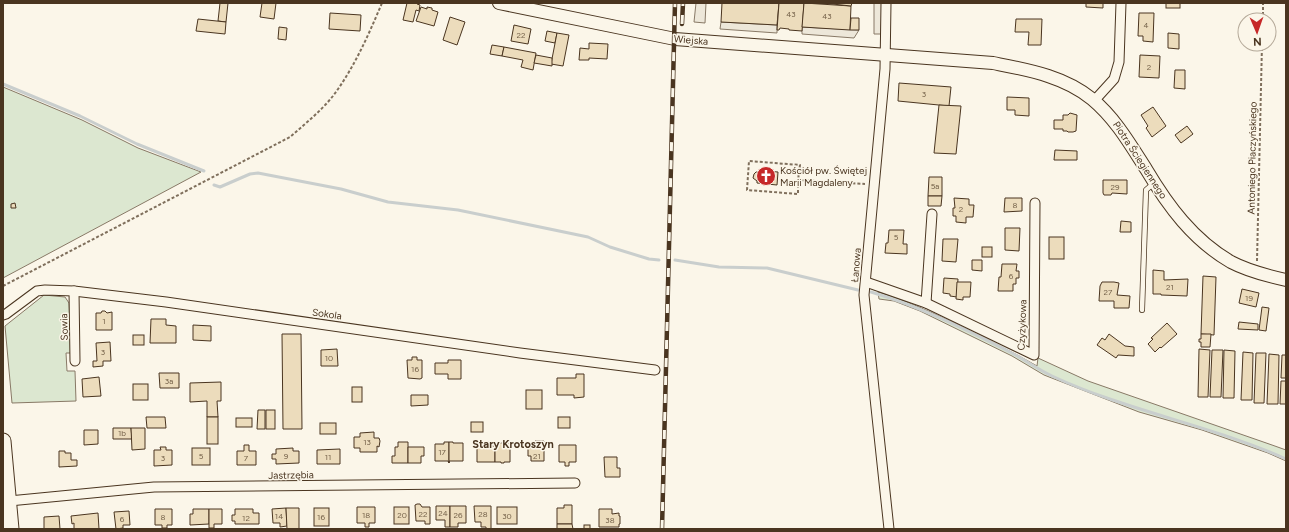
<svg xmlns="http://www.w3.org/2000/svg" width="1289" height="532" font-family="Figtree,sans-serif">
<style>
.green{fill:#dce7d0;stroke:#887966}
.parking{fill:#ede7d9;stroke:#887966}
.lines{fill:none;stroke-linecap:round;stroke-linejoin:round}
.stream{stroke:#c9cecd;stroke-width:3}
.building{fill:#ecdcbc;stroke:#4a3520}
.service-casing{stroke:#4a3520;stroke-width:6}
.minor-casing{stroke:#4a3520;stroke-width:11}
.tertiary-casing{stroke:#4a3520;stroke-width:14}
.primary-casing{stroke:#4a3520;stroke-width:17}
.path{stroke:#7f6f5c;stroke-width:2;stroke-dasharray:3 2;stroke-linecap:butt}
.service{stroke:#fbf6e9;stroke-width:4.5}
.minor{stroke:#fbf6e9;stroke-width:9}
.tertiary{stroke:#fbf6e9;stroke-width:12}
.primary{stroke:#fbf6e9;stroke-width:15}
.rail-casing{stroke:#4a3520;stroke-width:4.5}
.rail{stroke:#fbf6e9;stroke-width:3;stroke-dasharray:9;stroke-linecap:butt}
.labels{text-anchor:middle;dominant-baseline:central;stroke-width:3;stroke-linejoin:round;paint-order:stroke}
.number-label{font-size:8px;fill:#725f47}
.street-label{font-size:10px;fill:#4a3520;stroke:#fbf6e9}
.poi-label{font-size:10px;fill:#4a3520;stroke:#fbf6e9;text-anchor:start}
.neighbourhood-label{font-size:11px;font-weight:bold;fill:#4a3520;stroke:#fbf6e9}
</style>
<rect width="100%" height="100%" fill="#fbf6e9"/>
<!-- green -->
<g class="green">
<path d="M3,87L82,120L138,148L201,172L3,278Z"/>
<path d="M878,292C908,301 936,314 963,328C988,340 1013,352 1037,366L1038,358L1088,381L1272,445L1286,450V461L1268,453L1202,430L1139,412L1044,375L1012,356L920,311L894,301L879,299Z"/>
<path d="M44,295L65,297L69,303L71,353H66L67,371H75L76,401L12,403L5,326Z"/>
</g>
<!-- parking -->
<g class="parking">
<path d="M696,3H706L705,23L694,22Z"/>
<path d="M874,3H882L881,34H874Z"/>
<path d="M721,22L777,25V33L720,29Z"/>
<path d="M802,27L859,30L854,38L802,34Z"/>
</g>
<g class="lines">
<!-- stream -->
<g class="stream">
<path d="M3,84L80,116L137,144L204,171"/>
<path d="M214,185L220,187L250,174L258,173L341,189L388,202L458,210L588,237L610,247L649,259L659,260"/>
<path d="M675,260L719,267L767,268L858,290"/>
<path d="M871,292C919,306 965,329 1010,352C1024,359 1037,369 1052,376C1127,411 1210,425 1286,459"/>
</g>
</g>
<!-- building -->
<g class="building">
<path d="M220,3H228L226,22L218,21Z"/>
<path d="M262,3H276L274,19L260,17Z"/>
<path d="M407,3H418L417,4L420,5L419,11L416,10L413,22L403,20Z"/>
<path d="M722,3H779L777,25L721,22Z"/>
<path d="M779,3H804L802,31L789,30V29L780,28L779,30H777Z"/>
<path d="M804,3L851,6L850,30L802,27Z"/>
<path d="M823,3H852L851,6Z"/>
<path d="M1086,3H1103V8L1086,7Z"/>
<rect x="1166" y="3" width="14" height="5"/>
<path d="M421,7L427,9V7L432,8V10L438,12L434,26L416,21Z"/>
<path d="M330,13L361,15L360,31L329,29Z"/>
<path d="M1139,13H1154L1153,42L1143,41V36H1138Z"/>
<path d="M450,17L465,22L457,45L443,40Z"/>
<path d="M851,18H859V30H850Z"/>
<path d="M198,19L226,22L225,34L196,31Z"/>
<path d="M1016,19H1042L1041,45H1028L1029,32H1015Z"/>
<path d="M514,25L531,29L528,44L511,41Z"/>
<path d="M279,27L287,28L286,40L278,39Z"/>
<path d="M547,31L557,33L555,43L545,41Z"/>
<path d="M557,33L569,35L563,66L551,64Z"/>
<path d="M1168,33L1179,34V49L1168,48Z"/>
<path d="M589,43L608,44L607,59L589,58V60H579L580,48L589,49Z"/>
<path d="M492,45L504,47L502,56L490,54Z"/>
<path d="M504,47L536,53L533,70L521,67L523,60L502,56Z"/>
<path d="M536,55L552,58V66L534,63Z"/>
<path d="M1140,55L1160,56L1159,78L1139,77Z"/>
<path d="M1175,70H1185V89L1174,88Z"/>
<path d="M899,83L951,87L949,106L898,101Z"/>
<path d="M1007,97L1029,98V116L1015,115V110H1007Z"/>
<path d="M939,105L961,106L956,154L934,153Z"/>
<path d="M1153,107L1166,126L1152,137L1146,128L1148,126L1141,115Z"/>
<path d="M1070,113L1077,115L1076,131L1073,132H1068L1067,131H1063V129H1054V120H1063V115H1068Z"/>
<path d="M1187,126L1193,134L1181,143L1175,135Z"/>
<path d="M1055,150L1077,151V160H1054Z"/>
<path d="M764,171L778,172L777,185L757,183V181L753,178L754,174L756,172H763Z"/>
<path d="M929,177H942V196H928Z"/>
<path d="M1103,180H1127V194L1112,193L1111,195H1104L1103,193Z"/>
<path d="M928,196H942L941,206H928Z"/>
<path d="M954,198L969,199V205H974L973,217H966V223L956,222V216H953V208H955Z"/>
<path d="M1005,198H1022V211L1004,212Z"/>
<path d="M15,203L16,208H11V204Z"/>
<path d="M1121,221L1131,222V232H1120Z"/>
<path d="M1005,228H1020L1019,251L1005,250Z"/>
<path d="M889,230H904L903,244H907V254L885,253L886,243H888Z"/>
<rect x="1049" y="237" width="15" height="22"/>
<path d="M943,239H958L956,262L942,261Z"/>
<rect x="982" y="247" width="10" height="10"/>
<path d="M972,260H982V271L972,270Z"/>
<path d="M1002,264H1017L1016,271H1019V278H1016V284H1013V291H998L999,277H1001Z"/>
<path d="M1153,270L1164,271V280L1188,279L1187,296L1161,295V294H1153Z"/>
<path d="M1203,276L1216,277L1214,335L1201,334Z"/>
<path d="M944,278L958,279L957,297L950,296V294L943,293Z"/>
<path d="M957,282H971L970,297H963V300L956,299Z"/>
<path d="M1102,282H1114L1119,283L1117,295L1130,296L1129,308H1114V301H1099L1100,286Z"/>
<path d="M1242,289L1259,293L1256,307L1239,303Z"/>
<path d="M1262,307L1269,308L1266,331L1259,330Z"/>
<path d="M102,311H105L107,313L112,312V330H96V313H101Z"/>
<path d="M151,319H166V325L176,326V343H150Z"/>
<path d="M1239,322L1258,324V330L1238,329Z"/>
<path d="M1167,323L1177,334L1161,348L1160,347L1155,352L1148,344L1153,339L1151,338Z"/>
<path d="M193,325L211,326V341L193,340Z"/>
<path d="M282,334H301L302,429H283Z"/>
<path d="M1109,334L1125,346L1134,347V356L1118,355L1116,358L1097,345L1102,338L1105,340Z"/>
<path d="M1201,334H1211L1210,347H1201V342H1199V339H1201Z"/>
<rect x="133" y="335" width="11" height="10"/>
<path d="M110,342L111,361H103V366L93,367V361H97L96,343Z"/>
<path d="M337,349L338,366H321V350Z"/>
<path d="M1199,349L1210,350L1208,397H1198Z"/>
<path d="M1212,350H1223L1221,397H1210Z"/>
<path d="M1224,350L1235,351L1234,398H1223Z"/>
<path d="M1243,352L1253,353L1252,400H1241Z"/>
<path d="M1256,353H1266L1264,403H1254Z"/>
<path d="M1269,354L1279,355L1278,404H1267Z"/>
<path d="M1282,355H1286V378H1281Z"/>
<path d="M412,357H417V360H422V378L420,379L408,378L407,360H412Z"/>
<path d="M448,360H461V379H448V374H435V363H448Z"/>
<path d="M159,373H179V388H160Z"/>
<path d="M576,374H584V397L574,398V395H557V378H576Z"/>
<path d="M99,377L101,396L83,397L82,379Z"/>
<path d="M1281,381H1286V404H1280Z"/>
<path d="M221,382V401H217L218,417H207V401L190,402V383Z"/>
<rect x="133" y="384" width="15" height="16"/>
<rect x="352" y="387" width="10" height="15"/>
<rect x="526" y="390" width="16" height="19"/>
<path d="M411,395H428V405L411,406Z"/>
<path d="M258,410H265V429H257Z"/>
<rect x="266" y="410" width="9" height="19"/>
<path d="M146,417H165L166,428H147Z"/>
<rect x="207" y="417" width="11" height="27"/>
<rect x="558" y="417" width="12" height="11"/>
<rect x="236" y="418" width="16" height="9"/>
<rect x="471" y="422" width="12" height="10"/>
<rect x="320" y="423" width="16" height="11"/>
<path d="M113,428H131L132,439H113Z"/>
<path d="M131,428H145V449L132,450Z"/>
<path d="M84,430H98V444L84,445Z"/>
<path d="M374,432V438H379L380,441L379,447L377,446V452H360V448H354V437H360V433Z"/>
<path d="M535,441H544V461H531V456H528V448H531V446H535Z"/>
<path d="M398,442H408V463H392V456H395V447H398Z"/>
<path d="M444,442H449V463L448,461H435V444H444Z"/>
<path d="M449,442H453V443H463V461H449V463Z"/>
<path d="M489,442V446H495V462H477V446H483V443Z"/>
<path d="M495,443H510V462H504V463H501V462H495Z"/>
<path d="M244,445H249V451H256V465H237V451H244Z"/>
<path d="M559,445H576V462H569V466H565V462H559Z"/>
<path d="M160,447H166V450H172V465L154,466V450H161Z"/>
<path d="M408,447H424V456H421V463H408Z"/>
<rect x="192" y="448" width="18" height="17"/>
<path d="M293,448V451H299V463L276,464V459H272V454H276V449Z"/>
<path d="M340,449V464H317V450Z"/>
<path d="M59,451H65V453H71V460H77V466L59,467Z"/>
<path d="M604,457H617V468H620V477H605Z"/>
<path d="M417,504H420L422,507H430V524H425V521H416L415,505Z"/>
<path d="M564,505H572V524H557V508H564Z"/>
<path d="M436,506H450V527H445V520H436Z"/>
<path d="M450,506H466V523H458V527H450Z"/>
<path d="M474,506H491V529H486V527H481V522H475Z"/>
<path d="M357,507H375V523H369V527H365V523H357Z"/>
<rect x="394" y="507" width="15" height="17"/>
<rect x="497" y="507" width="20" height="17"/>
<path d="M286,508L287,526L280,527V523H273L272,509Z"/>
<path d="M286,508H299V529H287Z"/>
<rect x="314" y="508" width="15" height="18"/>
<path d="M155,509H172V525H167V528H162V525H155Z"/>
<path d="M193,509H209V524L190,525V514H193Z"/>
<path d="M209,509H222V524H214V528H209Z"/>
<path d="M235,509H253V513H259V524H235V521H232V515H235Z"/>
<path d="M599,509H612V514L619,513V516H620V524H619V527H599Z"/>
<path d="M129,511L130,525H123V528L116,529L114,512Z"/>
<path d="M98,513L99,529H74V523L72,524L71,516Z"/>
<path d="M59,516L60,529H44V517Z"/>
<path d="M557,524H572L573,529H557Z"/>
<rect x="584" y="525" width="6" height="4"/>
</g>
<g class="lines">
<!-- service casing -->
<g class="service-casing">
<path id="service" d="M1142,310L1146,190L1153,184"/>
</g>
<!-- minor casing -->
<g class="minor-casing">
<g id="minor">
<path d="M886,3L885,69L864,295L889,529"/>
<path d="M1094,101L1114,79L1119,62L1121,3"/>
<path d="M866,282L926,303L1034,355L1035,203"/>
<path d="M74,291L75,361"/>
<path d="M926,303L932,214"/>
<path d="M3,315L6,314L37,291L45,290L74,291L166,302L520,353L655,370"/>
<path d="M9,501L154,487L575,483"/>
</g>
</g>
<!-- tertiary casing -->
<g class="tertiary-casing">
<path id="tertiary" d="M499,3L675,39L993,63C1028,70 1064,76 1092,99C1115,118 1130,144 1146,169C1168,206 1193,240 1231,262C1248,271 1268,276 1286,280"/>
</g>
<!-- primary casing -->
<g class="primary-casing">
<path id="primary" d="M3,441L11,529"/>
</g>
<!-- path -->
<g class="path">
<path d="M1263,20V3"/>
<path d="M798,180V194L747,190L749,161L800,165L798,180L865,184"/>
<path d="M1257,261L1262,44"/>
<path d="M3,286L290,137C305,124 321,111 333,96C354,68 368,36 382,3"/>
</g>
<!-- service -->
<use href="#service" class="service"/>
<!-- minor -->
<use href="#minor" class="minor"/>
<!-- tertiary -->
<use href="#tertiary" class="tertiary"/>
<!-- primary -->
<use href="#primary" class="primary"/>
<!-- rail casing -->
<g class="rail-casing">
<g id="rail">
<path d="M682,24L683,3"/>
<path d="M662,529L675,3"/>
</g>
</g>
<!-- rail -->
<use href="#rail" class="rail"/>
</g>
<!-- icons -->
<defs>
<g id="church-disc" transform="scale(1)"><circle r="9.5" fill="#c62828" stroke="#fbf6e9"/><path d="M-1.2-6h2.4v3.5h3.3v2.4h-3.3V6h-2.4V-.1h-3.3v-2.4h3.3Z" fill="#fff"/></g>
</defs>
<g fill-rule="evenodd">
<use href="#church-disc" x="766" y="176"/>
</g>
<g class="labels">
<!-- number labels -->
<g class="number-label">
<text x="791" y="14">43</text>
<text x="827" y="16">43</text>
<text x="1146" y="25">4</text>
<text x="521" y="35">22</text>
<text x="1149" y="67">2</text>
<text x="924" y="94">3</text>
<text x="935" y="186">5a</text>
<text x="1115" y="187">29</text>
<text x="1015" y="205">8</text>
<text x="961" y="209">2</text>
<text x="896" y="237">5</text>
<text x="1011" y="276">6</text>
<text x="1170" y="287">21</text>
<text x="1108" y="292">27</text>
<text x="1249" y="298">19</text>
<text x="104" y="321">1</text>
<text x="103" y="352">3</text>
<text x="329" y="358">10</text>
<text x="415" y="369">16</text>
<text x="169" y="381">3a</text>
<text x="122" y="433">1b</text>
<text x="367" y="442">13</text>
<text x="442" y="452">17</text>
<text x="201" y="456">5</text>
<text x="286" y="456">9</text>
<text x="537" y="456">21</text>
<text x="328" y="457">11</text>
<text x="163" y="458">3</text>
<text x="246" y="458">7</text>
<text x="443" y="513">24</text>
<text x="423" y="514">22</text>
<text x="483" y="514">28</text>
<text x="366" y="515">18</text>
<text x="402" y="515">20</text>
<text x="458" y="515">26</text>
<text x="279" y="516">14</text>
<text x="507" y="516">30</text>
<text x="163" y="517">8</text>
<text x="321" y="517">16</text>
<text x="246" y="518">12</text>
<text x="122" y="519">6</text>
<text x="610" y="520">38</text>
</g>
<!-- street labels -->
<g class="street-label">
<text transform="translate(691 40) rotate(5)">Wiejska</text>
<text transform="translate(1252 158) rotate(-89)">Antoniego Piaczyńskiego</text>
<text transform="translate(1140 160) rotate(57)">Piotra Ściegiennego</text>
<text transform="translate(856 265) rotate(-85)">Łanowa</text>
<text transform="translate(327 314) rotate(8)">Sokola</text>
<text transform="translate(1022 325) rotate(-88)">Czyżykowa</text>
<text transform="translate(64 327) rotate(-91)">Sowia</text>
<text transform="translate(291 475) rotate(-1)">Jastrzębia</text>
</g>
<!-- poi labels -->
<g class="poi-label">
<text x="780" y="170">Kościół pw. Świętej<tspan x="780" dy="12">Marii Magdaleny</tspan></text>
</g>
<!-- neighbourhood labels -->
<g class="neighbourhood-label">
<text x="513" y="444">Stary Krotoszyn</text>
</g>
</g>
<!-- border -->
<rect width="1289" height="532" fill="none" stroke="#4a3520" stroke-width="8"/>
<!-- north arrow -->
<g transform="translate(1257 32) rotate(178)"><circle r="19" fill="#fbf6e9" stroke="#b4a999"/>
<path d="M0-3L7 15L0 10L-7 15Z" fill="#c62828"/>
<text y="-6" font-size="11" font-weight="bold" text-anchor="middle" fill="#4a3520">N</text>
</g>
</svg>
